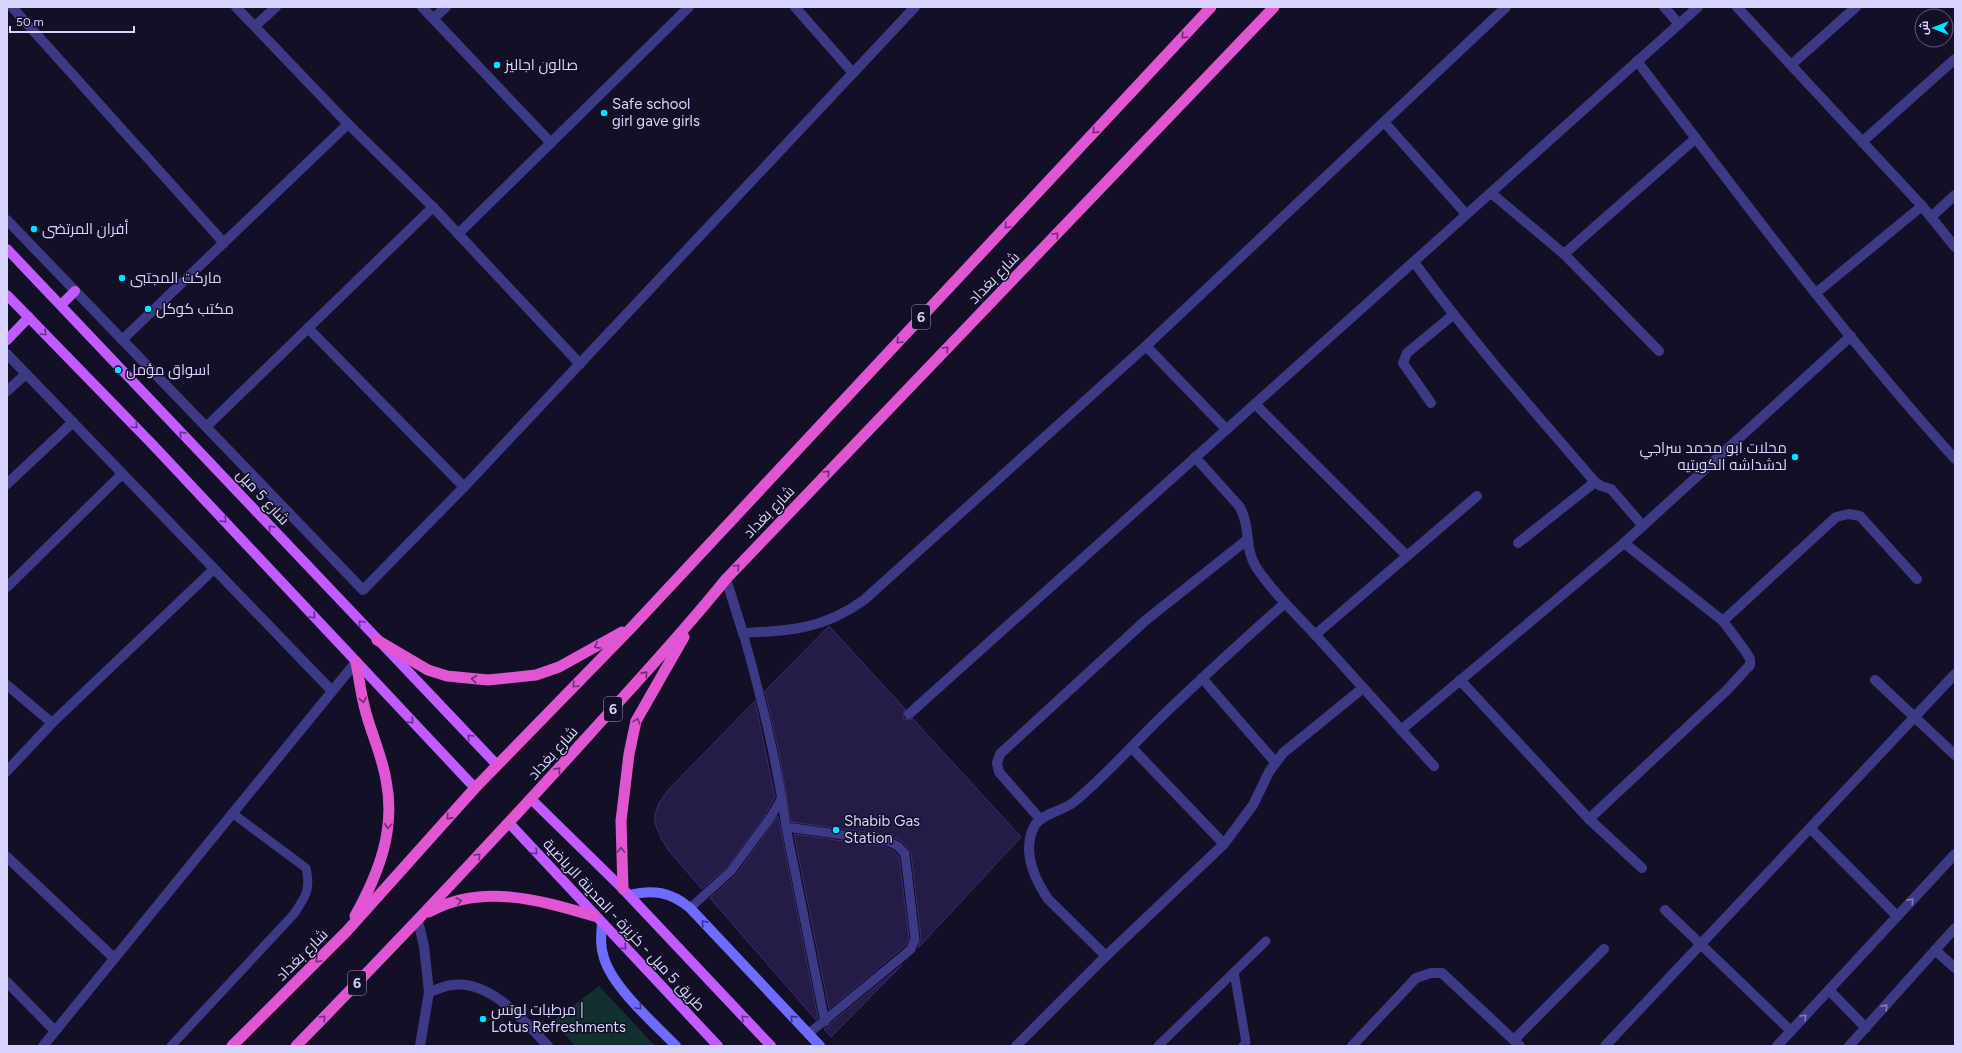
<svg xmlns="http://www.w3.org/2000/svg" width="1962" height="1053" font-family="Figtree,Cairo,sans-serif">
<style>
.green{fill:#12302f}
.building{fill:#241b47;stroke:#3b2d73}
.lines{fill:none;stroke-linecap:round;stroke-linejoin:round}
.service{stroke:#3d3a85;stroke-width:9}
.minor{stroke:#3d3a85;stroke-width:10}
.tertiary{stroke:#3d3a85;stroke-width:10}
.secondary{stroke:#6f6bff;stroke-width:10}
.primary{stroke:#c25bff;stroke-width:10}
.trunk{stroke:#e055d1;stroke-width:11}
.oneway{stroke:#6f2e73}
.oneway2{stroke:#623188}
.oneway3{stroke:#837fbc}
.oneway4{stroke:#38347d}
.poi-dot{fill:#00e5ff;stroke:#130f26;stroke-width:1.5}
.labels{text-anchor:middle;dominant-baseline:central;stroke-width:3;stroke-linejoin:round;paint-order:stroke}
.shield{fill:#130f26;stroke:#9e99be;stroke-width:1}
.shield-label{font-size:14px;font-weight:bold;fill:#d9d4ff}
.poi-label{font-size:15px;fill:#d9d4ff;stroke:#130f26;text-anchor:start}
.street-label{font-size:15px;fill:#d9d4ff;stroke:#130f26}
</style>
<rect width="100%" height="100%" fill="#130f26"/>
<!-- green -->
<path class="green" d="M599,986L655,1046H575L553,1021Z"/>
<!-- building -->
<g class="building">
<path d="M829,626L905,709L903,715L904,719L910,720L913,719L1021,837L918,948L921,938L911,853L903,842L888,835L791,822L779,752L765,691Z"/>
<path d="M755,701L775,797L765,815L727,867L702,889L669,851L661,838L655,823V814L659,803L669,789Z"/>
<path d="M778,816L818,1018L816,1020L710,898L736,875Z"/>
<path d="M794,834L885,847L894,851L899,857L909,938L906,945L829,1009Z"/>
<path d="M902,965L831,1037L824,1029L829,1027L831,1023Z"/>
</g>
<g class="lines">
<!-- service -->
<g class="service">
<path d="M743,633C761,696 777,761 786,827L825,1022"/>
<path d="M786,827L887,841L898,846L905,854L915,939L911,949L903,956L808,1034"/>
<path d="M690,908L731,871L770,818L782,798"/>
<path d="M1234,972L1246,1042L1243,1046"/>
<path d="M171,1046L294,914C306,896 311,889 306,868L232,813"/>
<path d="M1158,1046L1266,941"/>
</g>
<!-- minor -->
<g class="minor">
<path d="M12,7L224,243"/>
<path d="M236,7L348,124L433,207L580,364"/>
<path d="M422,7L551,143"/>
<path d="M795,7L853,73"/>
<path d="M1664,7L1679,24"/>
<path d="M1737,7L1922,206L1955,247"/>
<path d="M434,18L446,7"/>
<path d="M255,26L276,7"/>
<path d="M1637,61C1740,196 1841,333 1955,459"/>
<path d="M1791,65L1856,7"/>
<path d="M1384,122L1466,214"/>
<path d="M1862,142L1955,59"/>
<path d="M1491,193L1564,254L1659,351"/>
<path d="M1931,217L1955,195"/>
<path d="M458,234L689,7"/>
<path d="M1564,254L1696,138"/>
<path d="M1414,262C1470,339 1533,410 1595,482L1601,486L1611,489L1643,526"/>
<path d="M1816,293L1922,206"/>
<path d="M308,328L464,487"/>
<path d="M122,340L348,124"/>
<path d="M1146,346L1226,429"/>
<path d="M7,391L26,374"/>
<path d="M1431,403L1403,363L1407,353L1453,315"/>
<path d="M1255,404L1407,556"/>
<path d="M206,427L433,207"/>
<path d="M1195,457L1239,506C1251,525 1244,548 1256,567C1274,594 1298,616 1320,640C1358,682 1396,724 1434,766"/>
<path d="M7,484L73,422"/>
<path d="M1518,543L1595,482"/>
<path d="M726,579L743,633C790,631 824,629 864,600L1146,346L1506,7"/>
<path d="M7,587L122,474"/>
<path d="M1723,621L1836,517L1849,514L1860,516L1917,579"/>
<path d="M1315,635L1477,496"/>
<path d="M1202,678L1275,762"/>
<path d="M1460,680L1589,819L1642,868"/>
<path d="M1875,680L1955,755"/>
<path d="M7,685L52,723"/>
<path d="M909,714L1698,7"/>
<path d="M1401,730L1624,543L1851,336"/>
<path d="M1131,747L1224,844"/>
<path d="M7,771L52,723L214,569"/>
<path d="M1040,819L999,772L997,763L1000,754L1146,620L1248,539"/>
<path d="M1589,819L1727,690L1750,665V659L1746,652L1723,621L1624,543"/>
<path d="M1810,828L1897,916"/>
<path d="M7,857L114,958"/>
<path d="M1665,910L1791,1031"/>
<path d="M418,921L424,946L429,992"/>
<path d="M1935,950L1955,968"/>
<path d="M1106,956L1048,899C1034,878 1021,850 1035,825C1043,813 1063,811 1074,802C1103,778 1131,747 1158,720C1200,680 1242,641 1285,603"/>
<path d="M1829,990L1866,1028"/>
<path d="M1514,1040L1604,949"/>
<path d="M420,1046L429,992C436,990 444,986 452,985C490,979 525,1022 548,1046"/>
<path d="M1016,1046L1106,956L1224,844L1253,805L1269,772L1283,753L1363,688"/>
<path d="M1352,1046L1416,978L1431,973H1442L1520,1046"/>
<path d="M1605,1046L1955,674"/>
<path d="M1777,1046L1955,854"/>
<path d="M1849,1046L1955,928"/>
</g>
<!-- tertiary -->
<g class="tertiary">
<path d="M7,220L363,590L464,487L915,7"/>
<path d="M7,354L332,691"/>
<path d="M7,982L55,1031"/>
<path d="M43,1046L356,662"/>
</g>
<!-- secondary -->
<g class="secondary">
<path d="M629,895C653,889 671,892 690,908L820,1046"/>
<path d="M602,924C601,936 600,947 604,958C613,988 654,1023 676,1046"/>
</g>
<!-- primary -->
<g class="primary">
<path d="M7,249L497,765"/>
<path d="M7,295L153,445L475,788"/>
<path d="M61,305L75,291"/>
<path d="M7,340L29,317"/>
<path d="M531,799L623,889L771,1046"/>
<path d="M509,823L718,1046"/>
</g>
<!-- trunk -->
<g class="trunk">
<path d="M377,640L428,670L447,676L488,680L536,675L559,667L622,632"/>
<path d="M623,889L621,821L629,754L636,721L684,637"/>
<path d="M429,912C482,883 540,900 594,916"/>
<path d="M355,916C379,873 396,829 386,780C382,756 372,735 366,713C361,696 359,678 356,662"/>
<path d="M232,1046L346,932L475,788L632,627L1211,7"/>
<path d="M296,1046C395,945 492,842 587,737C634,685 682,634 726,579L1274,7"/>
</g>
</g>
<!-- one-way arrows -->
<defs><path id="oneway-chevron" d="M-2-3.5L2.5 0L-2 3.5" fill="none" stroke-width="1.6" stroke-linecap="round" stroke-linejoin="round"/></defs>
<g class="oneway">
<use href="#oneway-chevron" transform="translate(1184 36) rotate(133)"/>
<use href="#oneway-chevron" transform="translate(1095 131) rotate(133)"/>
<use href="#oneway-chevron" transform="translate(1007 226) rotate(133)"/>
<use href="#oneway-chevron" transform="translate(1056 235) rotate(-46)"/>
<use href="#oneway-chevron" transform="translate(899 341) rotate(133)"/>
<use href="#oneway-chevron" transform="translate(946 349) rotate(-46)"/>
<use href="#oneway-chevron" transform="translate(827 473) rotate(-46)"/>
<use href="#oneway-chevron" transform="translate(737 567) rotate(-46)"/>
<use href="#oneway-chevron" transform="translate(597 646) rotate(152)"/>
<use href="#oneway-chevron" transform="translate(645 674) rotate(-48)"/>
<use href="#oneway-chevron" transform="translate(474 679) rotate(-174)"/>
<use href="#oneway-chevron" transform="translate(575 685) rotate(134)"/>
<use href="#oneway-chevron" transform="translate(363 700) rotate(79)"/>
<use href="#oneway-chevron" transform="translate(637 721) rotate(-69)"/>
<use href="#oneway-chevron" transform="translate(558 770) rotate(-48)"/>
<use href="#oneway-chevron" transform="translate(449 817) rotate(132)"/>
<use href="#oneway-chevron" transform="translate(388 826) rotate(95)"/>
<use href="#oneway-chevron" transform="translate(621 850) rotate(-90)"/>
<use href="#oneway-chevron" transform="translate(478 856) rotate(-47)"/>
<use href="#oneway-chevron" transform="translate(459 901) rotate(-14)"/>
<use href="#oneway-chevron" transform="translate(318 960) rotate(135)"/>
<use href="#oneway-chevron" transform="translate(323 1018) rotate(-46)"/>
</g>
<g class="oneway2">
<use href="#oneway-chevron" transform="translate(44 333) rotate(45)"/>
<use href="#oneway-chevron" transform="translate(135 426) rotate(46)"/>
<use href="#oneway-chevron" transform="translate(182 434) rotate(-133)"/>
<use href="#oneway-chevron" transform="translate(224 520) rotate(47)"/>
<use href="#oneway-chevron" transform="translate(271 528) rotate(-133)"/>
<use href="#oneway-chevron" transform="translate(313 616) rotate(47)"/>
<use href="#oneway-chevron" transform="translate(361 623) rotate(-133)"/>
<use href="#oneway-chevron" transform="translate(411 721) rotate(47)"/>
<use href="#oneway-chevron" transform="translate(470 737) rotate(-134)"/>
<use href="#oneway-chevron" transform="translate(535 852) rotate(47)"/>
<use href="#oneway-chevron" transform="translate(624 947) rotate(46)"/>
<use href="#oneway-chevron" transform="translate(744 1018) rotate(-133)"/>
</g>
<g class="oneway3">
<use href="#oneway-chevron" transform="translate(1911 901) rotate(-47)"/>
<use href="#oneway-chevron" transform="translate(1885 1007) rotate(-48)"/>
<use href="#oneway-chevron" transform="translate(1804 1017) rotate(-47)"/>
</g>
<g class="oneway4">
<use href="#oneway-chevron" transform="translate(704 923) rotate(-133)"/>
<use href="#oneway-chevron" transform="translate(639 1007) rotate(47)"/>
<use href="#oneway-chevron" transform="translate(793 1018) rotate(-133)"/>
</g>
<!-- markers -->
<g class="poi-dot">
<circle cx="497" cy="65" r="4"/>
<circle cx="604" cy="113" r="4"/>
<circle cx="34" cy="229" r="4"/>
<circle cx="122" cy="278" r="4"/>
<circle cx="148" cy="309" r="4"/>
<circle cx="118" cy="370" r="4"/>
<circle cx="1795" cy="457" r="4"/>
<circle cx="836" cy="830" r="4"/>
<circle cx="483" cy="1019" r="4"/>
</g>
<g class="labels">
<!-- shield labels -->
<g class="shield">
<rect x="912" y="305" width="18" height="24" rx="3"/>
<rect x="604" y="697" width="18" height="24" rx="3"/>
<rect x="348" y="971" width="18" height="24" rx="3"/>
</g>
<g class="shield-label">
<text x="921" y="317">6</text>
<text x="613" y="709">6</text>
<text x="357" y="983">6</text>
</g>
<!-- poi labels -->
<g class="poi-label">
<text x="505" y="65">صالون اجاليز</text>
<text x="612" y="104">Safe school<tspan x="612" dy="17">girl gave girls</tspan></text>
<text x="42" y="229">أفران المرتضى</text>
<text x="130" y="278">ماركت المجتبى</text>
<text x="156" y="309">مكتب كوكل</text>
<text x="126" y="370">اسواق مؤمل</text>
<text x="1787" y="448" text-anchor="end">محلات ابو محمد سراجي<tspan x="1787" dy="17">لدشداشه الكويتيه</tspan></text>
<text x="844" y="821">Shabib Gas<tspan x="844" dy="17">Station</tspan></text>
<text x="491" y="1010">مرطبات لوتس |<tspan x="491" dy="17">Lotus Refreshments</tspan></text>
</g>
<!-- street labels -->
<g class="street-label">
<text transform="translate(994 278) rotate(-46)">شارع بغداد</text>
<text transform="translate(263 497) rotate(47)">شارع 5 ميل</text>
<text transform="translate(769 512) rotate(-46)">شارع بغداد</text>
<text transform="translate(553 753) rotate(-48)">شارع بغداد</text>
<text transform="translate(624 925) rotate(47)">طريق 5 ميل - كزيزة - المدينة الرياضية</text>
<text transform="translate(302 955) rotate(-45)">شارع بغداد</text>
</g>
</g>
<!-- border -->
<rect width="1962" height="1053" fill="none" stroke="#d9d4ff" stroke-width="16"/>
<!-- north arrow -->
<g transform="translate(1934 28) rotate(270)"><circle r="19" fill="#130f26" stroke="#625e7d"/>
<path d="M0-3L7 15L0 10L-7 15Z" fill="#00e5ff"/>
<text y="-6" font-size="11" font-weight="bold" text-anchor="middle" fill="#d9d4ff">ش</text>
</g>
<!-- scale -->
<path d="M10 26v6h124v-6" fill="none" stroke="#d9d4ff" stroke-width="2"/>
<text x="16" y="26" font-size="12" fill="#d9d4ff" stroke="#130f26" stroke-width="3" paint-order="stroke">50 m</text>
</svg>
